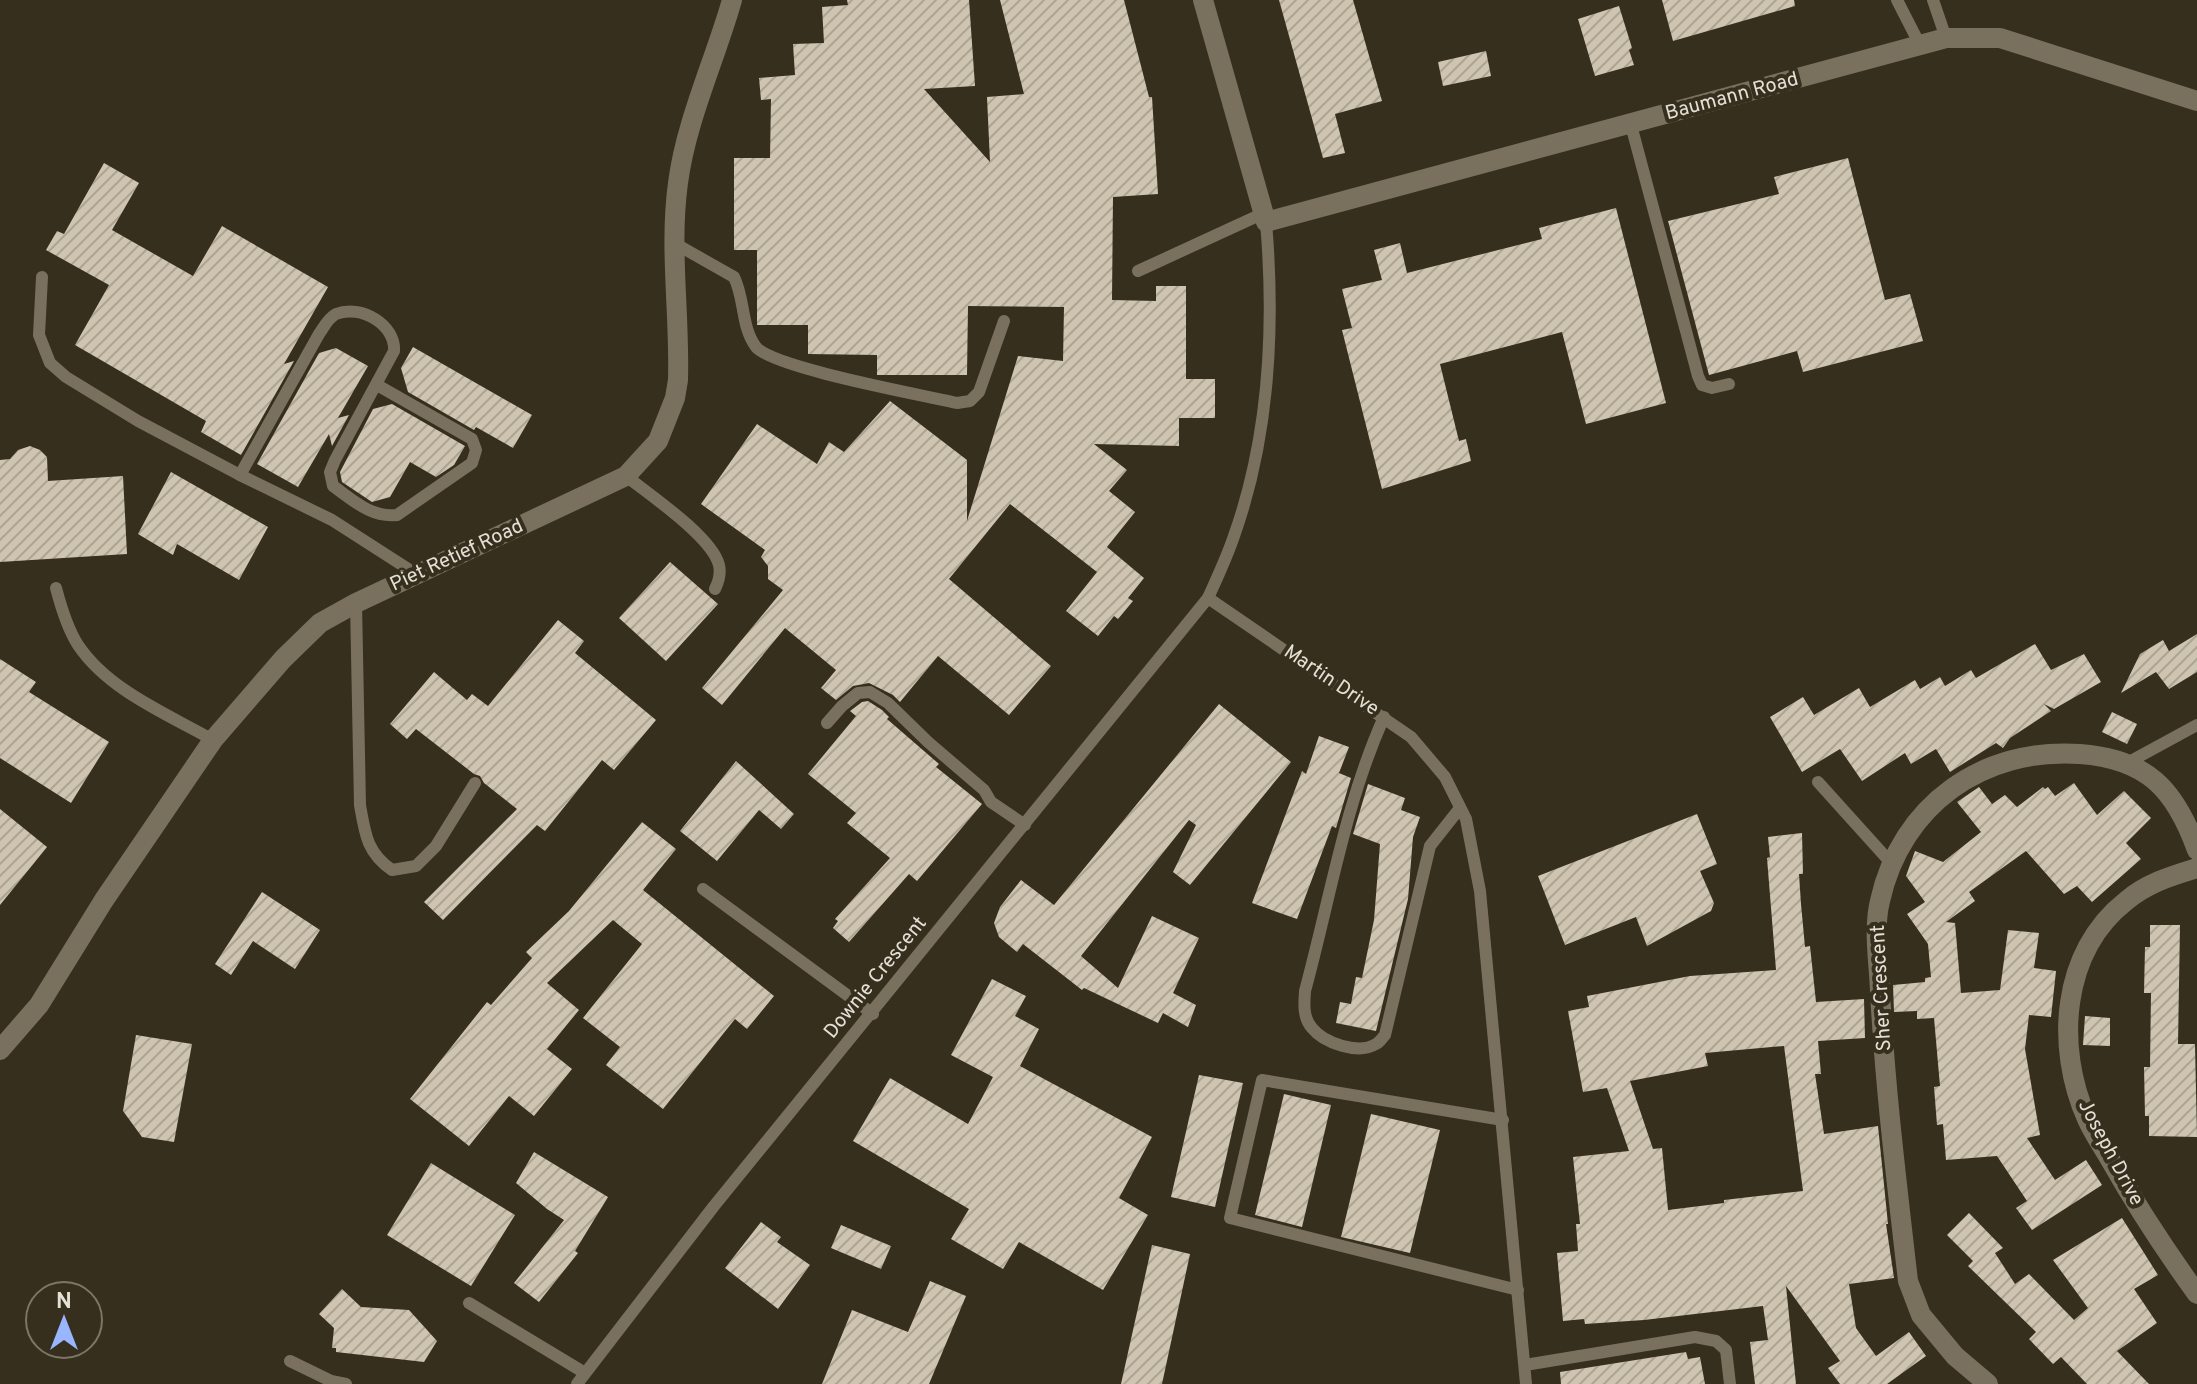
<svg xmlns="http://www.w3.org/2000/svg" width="2197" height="1384" font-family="Overpass,sans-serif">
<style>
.building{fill:url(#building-hatch);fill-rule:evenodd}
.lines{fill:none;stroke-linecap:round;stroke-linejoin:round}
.service{stroke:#79715e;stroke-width:12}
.minor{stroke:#79715e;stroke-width:20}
.labels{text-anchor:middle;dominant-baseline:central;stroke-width:8;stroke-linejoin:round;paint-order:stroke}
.street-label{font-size:20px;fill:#e4e0d5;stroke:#362f1e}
</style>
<defs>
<pattern id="building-hatch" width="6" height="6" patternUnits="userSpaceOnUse" patternTransform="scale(2)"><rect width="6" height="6" fill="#cec4b0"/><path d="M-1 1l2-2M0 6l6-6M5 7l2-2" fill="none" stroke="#aca494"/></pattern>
</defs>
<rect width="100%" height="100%" fill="#362f1e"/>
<!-- building -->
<g class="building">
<path d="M847,0H969L975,86L924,89L990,162L987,97L1024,94L1000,0H1124L1149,97H1152L1158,194L1113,197L1112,300L1156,301V286H1186V379H1215V418H1179V446L1094,444L1127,470L1109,491L1135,512L1107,547L1144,578L1128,598L1133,601L1118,619L1114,616L1098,636L1066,611L1097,572L1010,504L949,579L1051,666L1009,715L938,656L900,702L893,695L869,683L853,686L836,700L821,688L836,670L785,628L722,705L702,688L783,590L768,579V566L761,557L765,550L701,504L757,424L817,464L829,442L844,452L890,401L967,460V521L1018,356L1063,361L1064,307L968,306L967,375H877V355L808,354V325H757V250H734V158H770L771,99L761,100L759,78L795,75L793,44L824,43L822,7L848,5Z"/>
<path d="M1279,0H1353L1382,101L1335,114L1345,153L1323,158Z"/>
<path d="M1662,0H1794L1795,6L1673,41Z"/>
<path d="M1619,6L1632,48L1629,50L1634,65L1595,76L1578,19Z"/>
<path d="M1486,51L1491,76L1443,86L1438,62Z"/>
<path d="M1848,158L1885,300L1910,294L1923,341L1803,372L1797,351L1709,375L1668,221L1779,194L1774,177Z"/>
<path d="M104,163L139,183L112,230L193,276L222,226L328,287L284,364L294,361L241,455L201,432L206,421L75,345L109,285L46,250L57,231L64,234Z"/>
<path d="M1616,208L1666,403L1586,424L1562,332L1440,364L1459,441L1466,439L1471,461L1382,489L1342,330L1352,328L1342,289L1382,280L1374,250L1400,243L1407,273L1542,239L1539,228Z"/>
<path d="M413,347L532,415L513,448L476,427L474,430L408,392L401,368Z"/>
<path d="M336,348L368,366L338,418L349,415L332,446L329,434L298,487L257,464L319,353Z"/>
<path d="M392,404L465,446L454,465L436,477L410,462L390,497L372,502L342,482L340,472L373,409Z"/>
<path d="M30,446L40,450L47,457L48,481L123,476L127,554L0,562V460L10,459L18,450Z"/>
<path d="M171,472L268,527L239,580L177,544L173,555L138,534Z"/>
<path d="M670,562L718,604L666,661L619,618Z"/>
<path d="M558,620L584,641L575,653L656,720L614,770L602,760L545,831L537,825L443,920L424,902L517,809L484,783L480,776L474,774L416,729L407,739L390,724L434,672L467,700L472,694L488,706Z"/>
<path d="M2197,634V672L2169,689L2156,672L2121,693L2140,654L2163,640L2169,651Z"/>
<path d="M2035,644L2051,670L2084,654L2101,682L2054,709L2044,704L2051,711L2010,738L2003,748L1996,743L1950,772L1936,749L1911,764L1905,753L1862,781L1840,749L1802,772L1770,717L1803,697L1814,715L1859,688L1870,707L1915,680L1920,689L1940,677L1945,686L1971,670L1976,678Z"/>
<path d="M0,659L36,682L29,692L109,742L71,803L0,758Z"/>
<path d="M868,701L882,710L889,717L887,719L939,764L936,767L982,804L917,881L909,874L849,942L833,928L838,921L835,919L890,858L847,823L856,813L808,774L856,716L850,711L862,702Z"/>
<path d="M1219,704L1291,762L1190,885L1173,872L1196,825L1189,820L1081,956L1118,988L1152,916L1199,938L1173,993L1196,1005L1188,1027L1163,1013L1158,1023L1084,988L1082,990L1023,944L1017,952L999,937L994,923L1000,907L1021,880L1054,905Z"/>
<path d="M2112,712L2137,724L2127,744L2102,732Z"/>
<path d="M1319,736L1349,747L1339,773L1351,778L1336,828L1332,826L1297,919L1252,903L1302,771L1306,774Z"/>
<path d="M736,761L794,814L781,829L759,810L717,861L680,831Z"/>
<path d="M2074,783L2097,815L2124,791L2151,818L2126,843L2141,859L2092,902L2077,886L2064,894L2026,851L1969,892L1975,901L1946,922L1955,923L1961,993L2000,990L2008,930L2039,933L2034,968L2056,971L2051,1017L2029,1015L2025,1049L2040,1135L2027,1138L2055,1180L2086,1160L2102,1185L2032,1230L2016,1208L2027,1201L1997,1156L1946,1160L1943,1124L1937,1125L1934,1087L1940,1086L1934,1018L1917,1019V1011L1894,1012L1893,985L1925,982V978L1931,977L1928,944L1907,914L1925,902L1906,876L1915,851L1943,862L1981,832L1957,802L1979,787L1992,804L2005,795L2017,807L2043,787L2045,789L2048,787L2055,796Z"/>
<path d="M1368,784L1405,798L1401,810L1420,817L1413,837L1408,899L1376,1031L1336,1023L1340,1002L1351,1004L1356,977L1362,978L1374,920L1380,844L1353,834Z"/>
<path d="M0,809L47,847L0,905Z"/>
<path d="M1697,814L1717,864L1700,871L1714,903L1711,911L1647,946L1636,917L1565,945L1538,876Z"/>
<path d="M642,822L676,849L643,890L774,996L747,1029L735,1019L663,1109L606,1065L620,1047L583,1018L642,944L613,920L547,983L579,1010L547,1049L572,1069L534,1116L509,1096L469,1146L410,1099L487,1002L491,1005L532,958L526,952L569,911Z"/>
<path d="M1802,833L1803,874H1799L1801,904L1805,947L1810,946L1816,1002L1864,999L1865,1038L1818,1041L1821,1074H1815L1824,1134L1878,1126L1888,1224H1886L1894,1278L1849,1284L1856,1328L1876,1356L1909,1332L1926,1356L1887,1384H1840L1828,1368L1840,1361L1786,1286L1796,1384H1755L1750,1342L1768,1340L1763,1306L1644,1320L1585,1324L1584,1319L1563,1321L1557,1253L1578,1251L1576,1224H1580L1573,1157L1629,1151L1607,1088L1583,1092L1568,1011L1589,1007L1587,996L1690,976L1776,970L1767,858L1770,857L1768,837ZM1784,1046L1803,1191L1724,1200V1203L1668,1210L1662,1148L1653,1149L1630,1081L1708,1066L1705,1053Z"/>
<path d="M262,892L320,930L295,969L253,941L231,975L215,964Z"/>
<path d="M2150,925H2180L2178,1044H2195L2197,1137L2149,1136V1116H2145L2144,1067H2150L2151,993H2144L2145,947H2150Z"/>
<path d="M992,979L1026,996L1015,1016L1039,1029L1020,1066L1152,1137L1119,1198L1148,1215L1103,1290L1019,1242L1003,1269L951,1239L969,1209L853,1141L890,1078L968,1124L993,1077L951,1055Z"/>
<path d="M2085,1016L2110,1018V1046L2083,1045Z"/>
<path d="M136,1035L192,1044L174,1142L142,1137L123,1111Z"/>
<path d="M1199,1075L1243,1083L1215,1207L1171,1197Z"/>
<path d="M1284,1094L1331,1105L1302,1227L1255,1215Z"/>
<path d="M1371,1114L1440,1130L1410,1253L1341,1237Z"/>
<path d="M534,1152L608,1197L575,1251L578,1253L539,1302L514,1283L564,1220L547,1209L516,1183Z"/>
<path d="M431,1163L515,1215L471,1286L387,1235Z"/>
<path d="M1969,1213L2003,1248L1995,1253L2015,1284L2029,1274L2074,1320L2088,1308L2053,1260L2122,1218L2158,1275L2134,1289L2157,1323L2117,1351L2149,1384H2087L2061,1357L2053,1364L2029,1339L2036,1332L1968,1266L1973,1261L1947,1235Z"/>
<path d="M761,1222L781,1237L777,1242L810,1265L778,1309L725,1268Z"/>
<path d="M841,1225L891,1246L881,1269L831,1248Z"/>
<path d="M1152,1245L1190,1254L1162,1384H1121Z"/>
<path d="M930,1281L966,1296L929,1384H822L852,1310L908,1332Z"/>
<path d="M342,1289L361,1307L409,1310L437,1341L424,1362L336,1352V1348H332L334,1328L319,1314Z"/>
<path d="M1686,1352L1688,1359L1700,1357L1705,1384H1561L1560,1372Z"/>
</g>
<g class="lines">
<!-- service -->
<g class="service">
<path d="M1897,0L1920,45"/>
<path d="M1933,0L1946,38"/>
<path d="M1631,125L1698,376L1702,385L1712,388L1729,384"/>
<path d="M674,243L734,277C745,299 741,327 756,347C773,368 923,395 957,403L970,401L979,392L1004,321"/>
<path d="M1138,271L1264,213"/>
<path d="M42,277L39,335L50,363L66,377L138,421L240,475L332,520L416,574"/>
<path d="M240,475L319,334C324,327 328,318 336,314C361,304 396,325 394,351L335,460L330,472L333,486C353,500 371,518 397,515L472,463L476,450L472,439L377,385"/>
<path d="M626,476C650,495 712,537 719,565C721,574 719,581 715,589"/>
<path d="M56,588C61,607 67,628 78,645C108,690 167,714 213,740"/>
<path d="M1208,598L1411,737L1445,777L1466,819L1480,891L1526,1384"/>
<path d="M356,603L360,805C365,834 367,853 392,870L416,866L436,846L475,783"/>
<path d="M1384,717C1345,804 1330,899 1305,991C1304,1004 1303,1018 1312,1028C1324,1043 1358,1055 1376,1044C1380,1042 1382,1038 1385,1035L1430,846L1460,808"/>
<path d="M827,723L842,706L858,693L870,692L888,703L928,742L984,790L991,802L1025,825"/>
<path d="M2129,762L2197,725"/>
<path d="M1818,782L1892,864"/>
<path d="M703,889L873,1014"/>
<path d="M1503,1120L1262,1080L1230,1218L1518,1290"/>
<path d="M469,1303L585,1373"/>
<path d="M290,1361L331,1381L346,1384"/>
<path d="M1525,1365L1695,1337L1716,1341L1726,1350L1730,1384"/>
<path d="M577,1384L714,1206L1208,598C1217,578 1227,557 1234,536C1270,435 1275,328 1266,222"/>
</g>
<!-- minor -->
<g class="minor">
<path d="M1203,0L1266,222L1946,38H2000L2197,101"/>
<path d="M2197,868C2171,876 2147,883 2126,901C2061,952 2055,1047 2087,1119C2093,1133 2103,1147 2111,1161C2137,1207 2166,1251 2197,1294"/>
<path d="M0,1050L39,1005L104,900L213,740L283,659L320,623L356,603L626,476L658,441L675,398L678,380C680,314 669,248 678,183C686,121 715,60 732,0"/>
<path d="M1988,1384L1955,1356L1921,1315L1908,1281C1897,1185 1885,1088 1880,991C1879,962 1873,929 1880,901C1901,805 1983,747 2080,754C2147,759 2175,789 2197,850"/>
</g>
</g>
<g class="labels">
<!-- street labels -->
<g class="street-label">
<text transform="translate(1732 97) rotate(-15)">Baumann Road</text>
<text transform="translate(457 556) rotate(-25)">Piet Retief Road</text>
<text transform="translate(1331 681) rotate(34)">Martin Drive</text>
<text transform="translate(876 978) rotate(-51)">Downie Crescent</text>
<text transform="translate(1882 988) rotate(-93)">Sher Crescent</text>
<text transform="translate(2110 1153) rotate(62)">Joseph Drive</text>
</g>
</g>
<!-- north arrow -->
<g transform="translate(64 1320)"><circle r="38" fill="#362f1e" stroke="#7c7667" stroke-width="2"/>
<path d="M0-6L14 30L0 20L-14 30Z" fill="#98b5fd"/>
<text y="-12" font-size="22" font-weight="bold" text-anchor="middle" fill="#e4e0d5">N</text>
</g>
</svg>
